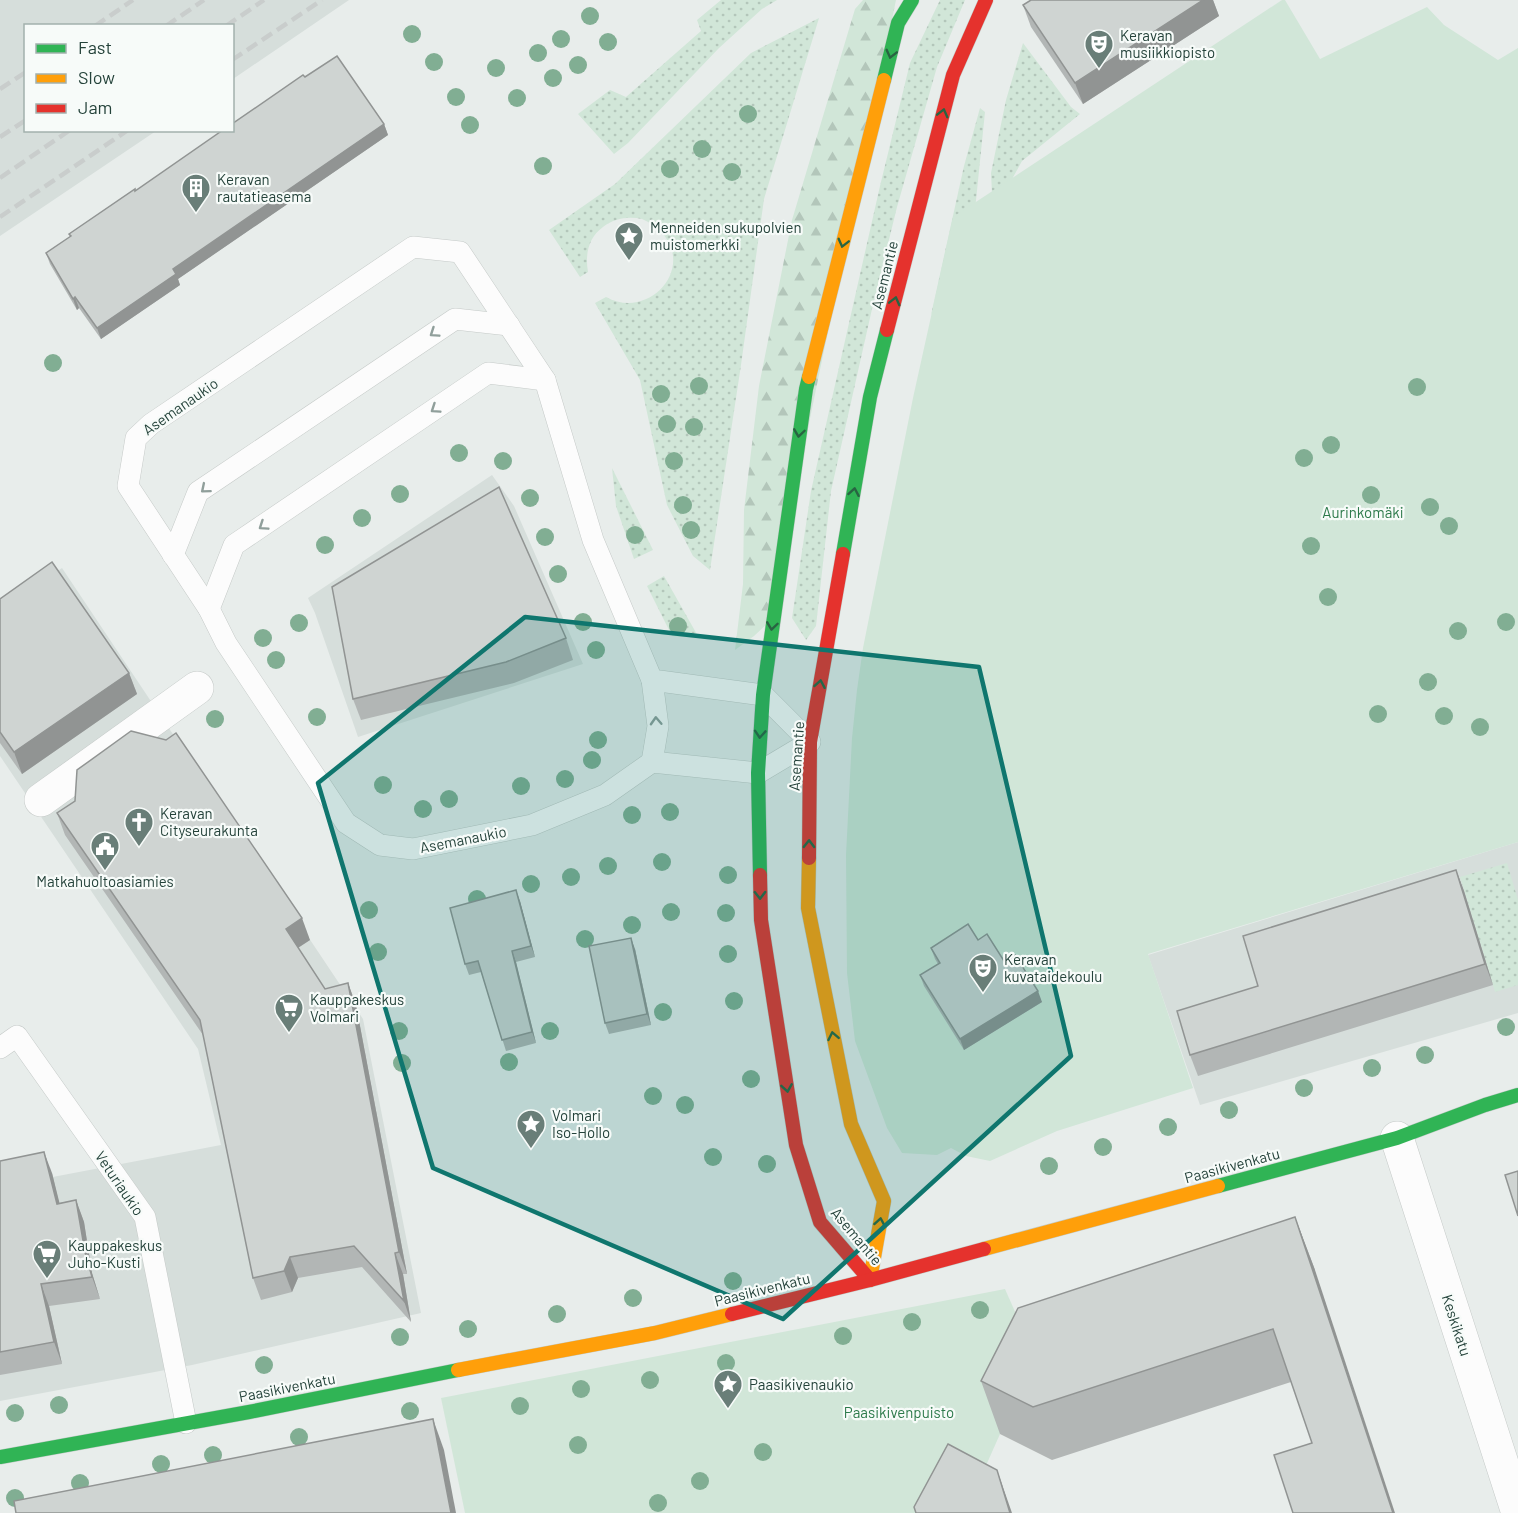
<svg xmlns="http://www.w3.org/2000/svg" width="1518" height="1513" font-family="Barlow,sans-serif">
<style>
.built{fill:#d6dedb}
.grass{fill:url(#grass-dots)}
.forest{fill:url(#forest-firs)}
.park{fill:#d1e6d8}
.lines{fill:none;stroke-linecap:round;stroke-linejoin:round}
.lane-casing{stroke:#c5cac8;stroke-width:22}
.street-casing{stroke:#c5cac8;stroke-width:34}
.fast-casing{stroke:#c3cbc8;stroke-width:15}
.slow-casing{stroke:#c3cbc8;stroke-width:15}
.jam-casing{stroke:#c3cbc8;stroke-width:15}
.lane{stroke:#fcfcfc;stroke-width:21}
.street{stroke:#fcfcfc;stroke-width:33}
.fast{stroke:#30b455;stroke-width:14}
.slow{stroke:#ff9f0a;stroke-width:14}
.jam{stroke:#e5322d;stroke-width:14}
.rail{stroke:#c9cdcc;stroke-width:4.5;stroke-dasharray:12 6;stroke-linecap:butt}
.tree{fill:#81ae93}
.wall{fill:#b2b6b5}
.shaded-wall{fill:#919493}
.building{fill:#cfd4d2;stroke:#919493;stroke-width:1.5}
.oneway{stroke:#286442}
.oneway2{stroke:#909f9b}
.marked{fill:#0f766e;fill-opacity:0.2;stroke:#0f766e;stroke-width:4.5;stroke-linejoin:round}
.labels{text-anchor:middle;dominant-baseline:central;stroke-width:4.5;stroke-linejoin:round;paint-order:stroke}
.poi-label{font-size:15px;fill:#24423a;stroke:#f7fbf9;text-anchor:start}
.street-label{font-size:15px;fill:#24423a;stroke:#f7fbf9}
.park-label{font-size:15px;fill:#2d7a4b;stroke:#f7fbf9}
</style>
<defs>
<pattern id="grass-dots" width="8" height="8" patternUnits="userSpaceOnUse" patternTransform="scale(1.5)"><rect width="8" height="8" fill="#d1e6d8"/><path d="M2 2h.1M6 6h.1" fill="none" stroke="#b3c6ba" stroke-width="1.8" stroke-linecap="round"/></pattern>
<pattern id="forest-firs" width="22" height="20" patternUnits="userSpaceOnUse" patternTransform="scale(1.5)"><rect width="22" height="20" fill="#d1e6d8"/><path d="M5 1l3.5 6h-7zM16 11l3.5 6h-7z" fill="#b3c6ba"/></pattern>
</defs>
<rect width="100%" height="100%" fill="#e8edeb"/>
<!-- built -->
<g class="built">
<path d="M0,0H349L233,79L232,26H26V130L156,131L0,236Z"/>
<path d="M492,475L514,506L583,664L358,737L315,613L308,598Z"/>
<path d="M62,568L363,1019L421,1313L192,1365L0,1401V1187L221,1145L198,1049L0,756V610Z"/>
<path d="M1518,842V1013L1200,1105L1148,955Z"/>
</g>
<!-- grass -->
<g class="grass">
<path d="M721,0H777L762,9L719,48L628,143L614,154L578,114L610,90L626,97L701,31L697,20Z"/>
<path d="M940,0H965L937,67L897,207L872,309L831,491L816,626L806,640L792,618L811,491L880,186L910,63Z"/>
<path d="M819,18L764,199L741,365L710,570L693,556L667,505L640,380L595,303L606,297C649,321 696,268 661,232C656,226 649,222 642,219C629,216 614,218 603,227C588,238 585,255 588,272L580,277L549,230L615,184L751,53Z"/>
<path d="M1023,43L1071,107L1080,114L1022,161L993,214L991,173L1006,100Z"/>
<path d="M980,108L985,112L974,220L931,315L964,166Z"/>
<path d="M612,468L653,550L634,559L616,506Z"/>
<path d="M664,576L699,638L672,636L647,586Z"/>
<path d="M1507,863L1518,900V985L1495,992L1460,877Z"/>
</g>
<!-- forest -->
<path class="forest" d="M863,0H896L768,623L754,636L735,650L743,584L744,510L759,386L792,220L855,9Z"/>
<!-- park -->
<g class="park">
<path d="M1282,0H1285L1320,59L1427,7L1444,25L1498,60L1518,48V842L1148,954L1193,1088L1057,1131L990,1161L966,1156L951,1148L937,1155L902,1153L887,1128L855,1041L847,973L846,855L852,738L857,690L863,648L913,398L953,217Z"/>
<path d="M1005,1289L1020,1323L1000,1434L984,1470L958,1513H465L441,1398Z"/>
</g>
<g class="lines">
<!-- lane casing -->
<g class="lane-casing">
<g id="lane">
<path d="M413,247L460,252L545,380L593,540L652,680L763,695L810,742L758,773L652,762L605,795L532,825L413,849L380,845L346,823L226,643L209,609L128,486L136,438L151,424Z"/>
<path d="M173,555L198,492L455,319L509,325"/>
<path d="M209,609L234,545L488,373L545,380"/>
<path d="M652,680L658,726L652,762"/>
<path d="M0,1048L17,1036L145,1217L186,1423"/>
</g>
</g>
<!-- street casing -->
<g class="street-casing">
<g id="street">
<path d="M41,800L197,688"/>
<path d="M1397,1138L1518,1513"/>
</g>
</g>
<!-- fast casing -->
<g class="fast-casing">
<g id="fast">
<path d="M884,80L898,23L912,0"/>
<path d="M843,554L870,397L887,330"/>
<path d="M760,875L758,773L763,695L806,389L809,377"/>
<path d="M1218,1186L1397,1138L1485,1105L1518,1095"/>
<path d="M0,1457L249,1412L458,1370"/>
</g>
</g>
<!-- slow casing -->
<g class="slow-casing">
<g id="slow">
<path d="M809,377L884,80"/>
<path d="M809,858L808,908L851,1124L884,1201L870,1280"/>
<path d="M984,1249L1218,1186"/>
<path d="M458,1370L655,1333L732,1314"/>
</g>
</g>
<!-- jam casing -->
<g class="jam-casing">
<g id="jam">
<path d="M887,330L953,75L986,0"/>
<path d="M809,858L810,742L843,554"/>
<path d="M760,875L761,920L796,1145L820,1222L870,1280"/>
<path d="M732,1314L870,1280L984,1249"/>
</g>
</g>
<!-- lane -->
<use href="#lane" class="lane"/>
<!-- street -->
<use href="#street" class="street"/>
<!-- fast -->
<use href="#fast" class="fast"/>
<!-- slow -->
<use href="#slow" class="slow"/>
<!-- jam -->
<use href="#jam" class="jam"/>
<!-- rail -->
<g class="rail">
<path d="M95,26L133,0"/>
<path d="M166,26L204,0"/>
<path d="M226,26L264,0"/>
<path d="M232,60L322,0"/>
<path d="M0,89L26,72"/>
<path d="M0,137L26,120"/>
<path d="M0,178L70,130"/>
<path d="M0,217L128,130"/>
</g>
</g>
<!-- trees -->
<g class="tree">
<circle cx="590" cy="16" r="9"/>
<circle cx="412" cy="34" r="9"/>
<circle cx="561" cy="39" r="9"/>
<circle cx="608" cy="42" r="9"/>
<circle cx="538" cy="53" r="9"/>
<circle cx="434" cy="62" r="9"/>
<circle cx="578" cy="65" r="9"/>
<circle cx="496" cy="68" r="9"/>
<circle cx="553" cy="78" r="9"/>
<circle cx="456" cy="97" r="9"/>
<circle cx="517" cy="98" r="9"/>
<circle cx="748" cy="114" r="9"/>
<circle cx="470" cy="125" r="9"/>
<circle cx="702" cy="149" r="9"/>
<circle cx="543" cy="166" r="9"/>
<circle cx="670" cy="169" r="9"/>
<circle cx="732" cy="172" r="9"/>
<circle cx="53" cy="363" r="9"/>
<circle cx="699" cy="386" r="9"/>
<circle cx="1417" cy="387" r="9"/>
<circle cx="661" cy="394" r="9"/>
<circle cx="667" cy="424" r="9"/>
<circle cx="694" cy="427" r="9"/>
<circle cx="1331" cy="445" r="9"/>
<circle cx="459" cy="453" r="9"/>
<circle cx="1304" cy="458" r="9"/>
<circle cx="503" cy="461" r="9"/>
<circle cx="674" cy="461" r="9"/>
<circle cx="400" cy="494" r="9"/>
<circle cx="1371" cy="495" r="9"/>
<circle cx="530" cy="498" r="9"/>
<circle cx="683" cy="505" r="9"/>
<circle cx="1430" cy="507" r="9"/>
<circle cx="362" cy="518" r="9"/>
<circle cx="1449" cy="526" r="9"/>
<circle cx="691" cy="530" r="9"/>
<circle cx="635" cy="535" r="9"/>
<circle cx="545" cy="537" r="9"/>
<circle cx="325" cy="545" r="9"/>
<circle cx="1311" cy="546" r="9"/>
<circle cx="558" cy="574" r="9"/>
<circle cx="1328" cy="597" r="9"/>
<circle cx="583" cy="622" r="9"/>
<circle cx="1506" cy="622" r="9"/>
<circle cx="299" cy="623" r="9"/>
<circle cx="678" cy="626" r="9"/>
<circle cx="1458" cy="631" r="9"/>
<circle cx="263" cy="638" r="9"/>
<circle cx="596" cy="650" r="9"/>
<circle cx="276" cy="660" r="9"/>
<circle cx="1428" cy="682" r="9"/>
<circle cx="1378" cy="714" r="9"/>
<circle cx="1444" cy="716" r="9"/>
<circle cx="317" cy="717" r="9"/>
<circle cx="215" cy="719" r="9"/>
<circle cx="1480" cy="727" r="9"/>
<circle cx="598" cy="740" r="9"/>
<circle cx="592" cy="760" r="9"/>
<circle cx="565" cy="779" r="9"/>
<circle cx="383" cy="785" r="9"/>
<circle cx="521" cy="786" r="9"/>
<circle cx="449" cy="799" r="9"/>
<circle cx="423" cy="809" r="9"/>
<circle cx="670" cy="812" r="9"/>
<circle cx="632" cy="815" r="9"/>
<circle cx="662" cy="862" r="9"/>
<circle cx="608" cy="866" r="9"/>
<circle cx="728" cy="875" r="9"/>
<circle cx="571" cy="877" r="9"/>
<circle cx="531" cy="884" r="9"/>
<circle cx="477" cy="899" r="9"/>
<circle cx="369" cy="910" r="9"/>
<circle cx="671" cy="912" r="9"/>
<circle cx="726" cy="913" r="9"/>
<circle cx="632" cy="925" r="9"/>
<circle cx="585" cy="939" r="9"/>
<circle cx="378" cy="952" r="9"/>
<circle cx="728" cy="954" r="9"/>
<circle cx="734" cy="1001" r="9"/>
<circle cx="663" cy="1012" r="9"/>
<circle cx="1506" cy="1027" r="9"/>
<circle cx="399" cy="1031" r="9"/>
<circle cx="550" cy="1031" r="9"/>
<circle cx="1425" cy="1055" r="9"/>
<circle cx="509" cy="1062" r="9"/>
<circle cx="402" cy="1063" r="9"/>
<circle cx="1372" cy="1068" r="9"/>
<circle cx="751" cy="1079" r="9"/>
<circle cx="1304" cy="1088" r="9"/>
<circle cx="653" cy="1096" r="9"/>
<circle cx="685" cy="1105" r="9"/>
<circle cx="1229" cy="1110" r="9"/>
<circle cx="1168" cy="1127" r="9"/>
<circle cx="1103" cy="1147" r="9"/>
<circle cx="713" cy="1157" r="9"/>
<circle cx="767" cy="1164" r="9"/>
<circle cx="1049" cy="1166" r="9"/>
<circle cx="733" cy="1281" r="9"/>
<circle cx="633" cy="1298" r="9"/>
<circle cx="980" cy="1310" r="9"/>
<circle cx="557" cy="1314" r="9"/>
<circle cx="912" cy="1322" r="9"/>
<circle cx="468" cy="1329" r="9"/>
<circle cx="843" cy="1336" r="9"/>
<circle cx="400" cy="1337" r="9"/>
<circle cx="726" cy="1363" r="9"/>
<circle cx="264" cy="1365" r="9"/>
<circle cx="650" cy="1380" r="9"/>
<circle cx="581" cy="1389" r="9"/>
<circle cx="59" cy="1405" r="9"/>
<circle cx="520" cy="1406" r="9"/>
<circle cx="410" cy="1411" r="9"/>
<circle cx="15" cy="1413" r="9"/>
<circle cx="299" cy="1437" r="9"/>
<circle cx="578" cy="1445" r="9"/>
<circle cx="763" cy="1452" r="9"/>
<circle cx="213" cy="1455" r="9"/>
<circle cx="161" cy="1464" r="9"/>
<circle cx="700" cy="1481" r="9"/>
<circle cx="80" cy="1483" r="9"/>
<circle cx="15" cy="1498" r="9"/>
<circle cx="658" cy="1503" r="9"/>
</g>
<!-- wall -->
<g class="wall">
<path d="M1031,0H1213L1219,16L1083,104L1031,27L1023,5Z"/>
<path d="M305,77L384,124L388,135L178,279L180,285L101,339L79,308L77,310L50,264L46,253L70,237L69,234L135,191Z"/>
<path d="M0,599L129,673L137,694L22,774L0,743Z"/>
<path d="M566,638L573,660L514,683L361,720L353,699Z"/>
<path d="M57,813L310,940L298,948L325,989L348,983L356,1005L407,1274H403L411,1322L362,1267L298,1278L292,1292L261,1300L253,1278L203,1035L65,835Z"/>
<path d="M1456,870L1464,891L1493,985L1198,1076L1190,1055L1258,986Z"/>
<path d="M520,901L535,957L516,962L536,1043L506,1051L481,972L469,975L465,964Z"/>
<path d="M978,940L1004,961L1042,1002L964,1050L924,986L920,975L938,964L935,959L931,948Z"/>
<path d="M635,949L651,1025L609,1034L605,1023Z"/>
<path d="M0,1161L52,1173L59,1203L76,1200L84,1222L92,1273L100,1299L49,1306L62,1364L0,1375Z"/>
<path d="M1295,1217L1315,1270L1312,1443L1291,1382L1052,1460L1000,1434L981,1381Z"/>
</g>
<!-- shaded-wall -->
<g class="shaded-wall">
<path d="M1203,0H1213L1219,16L1083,104L1075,83Z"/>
<path d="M384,124L388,135L178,279L180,285L101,339L97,328L173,269Z"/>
<path d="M75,297L79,308L77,310L73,299Z"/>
<path d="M129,673L137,694L22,774L14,752Z"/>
<path d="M1456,870L1464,891L1493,985L1485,964Z"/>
<path d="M516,890L520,901L535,957L531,946Z"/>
<path d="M302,918L310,940L293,951L286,929Z"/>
<path d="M631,938L635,949L651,1025L647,1014Z"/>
<path d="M512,951L516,962L536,1043L532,1032Z"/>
<path d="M348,983L356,1005L407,1274L399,1252Z"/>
<path d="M1038,991L1042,1002L964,1050L960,1039Z"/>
<path d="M44,1152L52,1173L65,1225L57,1204Z"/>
<path d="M76,1200L84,1222L92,1273L100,1299L92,1277L85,1252Z"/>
<path d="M1295,1217L1315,1270L1395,1513H1393Z"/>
<path d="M395,1253L403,1274L411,1322L404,1301Z"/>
<path d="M290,1257L298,1278L292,1292L284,1271Z"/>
<path d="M41,1284L49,1306L62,1364L54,1342Z"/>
<path d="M433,1419L444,1450L456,1513H451Z"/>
<path d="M997,1470L1012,1513H1010Z"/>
</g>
<!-- building -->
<g class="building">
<path d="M1031,0H1203L1075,83L1023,5Z"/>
<path d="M337,56L384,124L173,269L176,274L97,328L75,297L73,299L46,253L71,236L69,234L135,189V191L223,130H232V124L303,75L305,77Z"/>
<path d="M499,487L566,638L506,662L353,699L332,587Z"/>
<path d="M52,562L129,673L14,752L0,732V599Z"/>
<path d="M131,731L166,740L176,733L302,918L286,929L325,989L348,983L399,1252L395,1253L404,1301L354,1246L290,1257L284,1271L253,1278L200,1020L57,813L75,801L77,770Z"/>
<path d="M1456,870L1485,964L1190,1055L1177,1011L1258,986L1243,936Z"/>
<path d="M516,890L531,946L512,951L532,1032L502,1040L478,961L465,964L450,908Z"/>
<path d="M968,924L978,940L987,934L1004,961L1015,955L1038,991L960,1039L920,975L940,963L931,948Z"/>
<path d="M631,938L647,1014L605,1023L589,946Z"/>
<path d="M44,1152L57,1204L76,1200L85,1252L92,1277L41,1284L54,1342L0,1352V1161Z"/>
<path d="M1518,1171V1216L1505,1175Z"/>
<path d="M1295,1217L1393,1513H1293L1274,1455L1312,1443L1273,1329L1033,1407L981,1381L1018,1308Z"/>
<path d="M433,1419L451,1513H16L14,1501Z"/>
<path d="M948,1444L997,1470L1010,1513H916L914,1507Z"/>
</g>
<!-- one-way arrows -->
<defs><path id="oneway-chevron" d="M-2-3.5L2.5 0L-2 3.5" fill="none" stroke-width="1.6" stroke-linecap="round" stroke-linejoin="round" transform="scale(1.5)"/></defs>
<g class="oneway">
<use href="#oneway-chevron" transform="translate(891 54) rotate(104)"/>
<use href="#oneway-chevron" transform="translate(943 113) rotate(-76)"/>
<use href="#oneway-chevron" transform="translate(843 243) rotate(104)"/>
<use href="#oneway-chevron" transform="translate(895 301) rotate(-76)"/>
<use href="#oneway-chevron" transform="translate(799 433) rotate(98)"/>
<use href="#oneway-chevron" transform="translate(854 492) rotate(-80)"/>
<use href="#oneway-chevron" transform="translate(772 626) rotate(98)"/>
<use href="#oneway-chevron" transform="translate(820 684) rotate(-80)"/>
<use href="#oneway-chevron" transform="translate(760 734) rotate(94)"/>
<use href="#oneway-chevron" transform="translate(809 844) rotate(-89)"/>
<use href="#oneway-chevron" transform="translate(760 895) rotate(89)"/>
<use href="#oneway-chevron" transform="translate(833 1036) rotate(-101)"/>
<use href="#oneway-chevron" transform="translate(787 1088) rotate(81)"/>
<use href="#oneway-chevron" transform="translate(880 1222) rotate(-80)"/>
</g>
<g class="oneway2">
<use href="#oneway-chevron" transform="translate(434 333) rotate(146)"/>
<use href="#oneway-chevron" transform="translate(435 409) rotate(146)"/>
<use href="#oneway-chevron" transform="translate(205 489) rotate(140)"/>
<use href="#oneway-chevron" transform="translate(263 526) rotate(146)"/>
<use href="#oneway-chevron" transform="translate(656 721) rotate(-93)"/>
</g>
<!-- marked area -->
<path class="marked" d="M525,617L979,667L1071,1056L783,1319L433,1168L318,783Z"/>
<!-- icons -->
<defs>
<g id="theatre-pin" transform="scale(1.5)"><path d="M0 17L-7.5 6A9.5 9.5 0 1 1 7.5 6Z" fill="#697e78" stroke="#f7fbf9"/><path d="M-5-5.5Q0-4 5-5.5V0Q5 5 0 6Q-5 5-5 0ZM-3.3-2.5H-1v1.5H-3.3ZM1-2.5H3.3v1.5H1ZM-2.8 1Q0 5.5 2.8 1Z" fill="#fff"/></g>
<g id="building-pin" transform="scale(1.5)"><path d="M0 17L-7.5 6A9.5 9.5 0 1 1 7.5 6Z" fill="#697e78" stroke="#f7fbf9"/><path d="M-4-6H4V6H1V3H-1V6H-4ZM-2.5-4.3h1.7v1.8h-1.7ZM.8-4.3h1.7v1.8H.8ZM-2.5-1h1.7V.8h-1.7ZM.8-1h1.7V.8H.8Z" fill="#fff"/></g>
<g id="sight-pin" transform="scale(1.5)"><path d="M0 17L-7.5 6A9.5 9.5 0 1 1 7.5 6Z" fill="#697e78" stroke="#f7fbf9"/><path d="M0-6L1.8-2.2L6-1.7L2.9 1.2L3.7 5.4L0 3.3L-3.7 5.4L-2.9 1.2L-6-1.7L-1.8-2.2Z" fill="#fff"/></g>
<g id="church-pin" transform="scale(1.5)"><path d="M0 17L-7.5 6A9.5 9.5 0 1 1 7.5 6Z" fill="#697e78" stroke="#f7fbf9"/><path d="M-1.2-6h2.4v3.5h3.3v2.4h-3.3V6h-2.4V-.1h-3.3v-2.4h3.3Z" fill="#fff"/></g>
<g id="civic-pin" transform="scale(1.5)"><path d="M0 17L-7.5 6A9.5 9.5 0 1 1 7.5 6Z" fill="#697e78" stroke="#f7fbf9"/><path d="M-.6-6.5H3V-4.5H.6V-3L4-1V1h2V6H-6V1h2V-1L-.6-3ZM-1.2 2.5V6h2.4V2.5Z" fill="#fff"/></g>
<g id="supermarket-pin" transform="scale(1.5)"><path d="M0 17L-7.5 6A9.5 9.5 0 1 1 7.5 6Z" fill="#697e78" stroke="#f7fbf9"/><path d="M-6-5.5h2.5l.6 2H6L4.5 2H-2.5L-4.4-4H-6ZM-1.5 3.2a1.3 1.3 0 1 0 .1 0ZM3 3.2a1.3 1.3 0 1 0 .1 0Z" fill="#fff"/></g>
</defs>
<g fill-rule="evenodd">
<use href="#theatre-pin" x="1099" y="44"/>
<use href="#building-pin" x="196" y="188"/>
<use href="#sight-pin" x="629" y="236"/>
<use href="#church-pin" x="139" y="822"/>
<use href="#civic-pin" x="105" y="846"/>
<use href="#theatre-pin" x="983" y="968"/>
<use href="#supermarket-pin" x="289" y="1008"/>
<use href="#sight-pin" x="531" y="1124"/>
<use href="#supermarket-pin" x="47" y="1254"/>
<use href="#sight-pin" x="728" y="1384"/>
</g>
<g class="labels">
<!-- poi labels -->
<g class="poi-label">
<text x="1120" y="35">Keravan<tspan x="1120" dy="17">musiikkiopisto</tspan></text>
<text x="217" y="179">Keravan<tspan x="217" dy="17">rautatieasema</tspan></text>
<text x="650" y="227">Menneiden sukupolvien<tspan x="650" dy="17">muistomerkki</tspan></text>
<text x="160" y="813">Keravan<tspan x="160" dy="17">Cityseurakunta</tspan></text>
<text x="105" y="881" text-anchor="middle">Matkahuoltoasiamies</text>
<text x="1004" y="959">Keravan<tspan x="1004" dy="17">kuvataidekoulu</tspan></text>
<text x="310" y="999">Kauppakeskus<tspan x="310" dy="17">Volmari</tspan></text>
<text x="552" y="1115">Volmari<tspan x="552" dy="17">Iso-Hollo</tspan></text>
<text x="68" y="1245">Kauppakeskus<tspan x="68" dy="17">Juho-Kusti</tspan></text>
<text x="749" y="1384">Paasikivenaukio</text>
</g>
<!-- street labels -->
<g class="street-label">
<text transform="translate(884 275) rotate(-76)">Asemantie</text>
<text transform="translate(180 406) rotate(-35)">Asemanaukio</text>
<text transform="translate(796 756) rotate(-86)">Asemantie</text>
<text transform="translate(463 839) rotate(-11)">Asemanaukio</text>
<text transform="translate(1232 1165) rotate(-15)">Paasikivenkatu</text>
<text transform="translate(120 1183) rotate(56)">Veturiaukio</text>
<text transform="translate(857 1236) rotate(50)">Asemantie</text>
<text transform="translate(762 1289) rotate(-14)">Paasikivenkatu</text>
<text transform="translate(1457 1325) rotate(72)">Keskikatu</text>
<text transform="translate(287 1387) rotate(-11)">Paasikivenkatu</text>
</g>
<!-- park labels -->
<g class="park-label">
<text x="1363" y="512">Aurinkomäki</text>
<text x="899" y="1412">Paasikivenpuisto</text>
</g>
</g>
<!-- legend -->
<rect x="24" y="24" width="210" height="108" fill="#f7fbf9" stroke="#a3b1ad" stroke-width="1.5"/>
<rect x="36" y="44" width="30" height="9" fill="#30b455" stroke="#a3b1ad" stroke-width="1.5"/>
<text x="78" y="54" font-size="18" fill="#24423a">Fast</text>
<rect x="36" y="74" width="30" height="9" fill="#ff9f0a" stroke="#a3b1ad" stroke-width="1.5"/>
<text x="78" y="84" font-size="18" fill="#24423a">Slow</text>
<rect x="36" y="104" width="30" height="9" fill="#e5322d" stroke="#a3b1ad" stroke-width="1.5"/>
<text x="78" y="114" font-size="18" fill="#24423a">Jam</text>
</svg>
